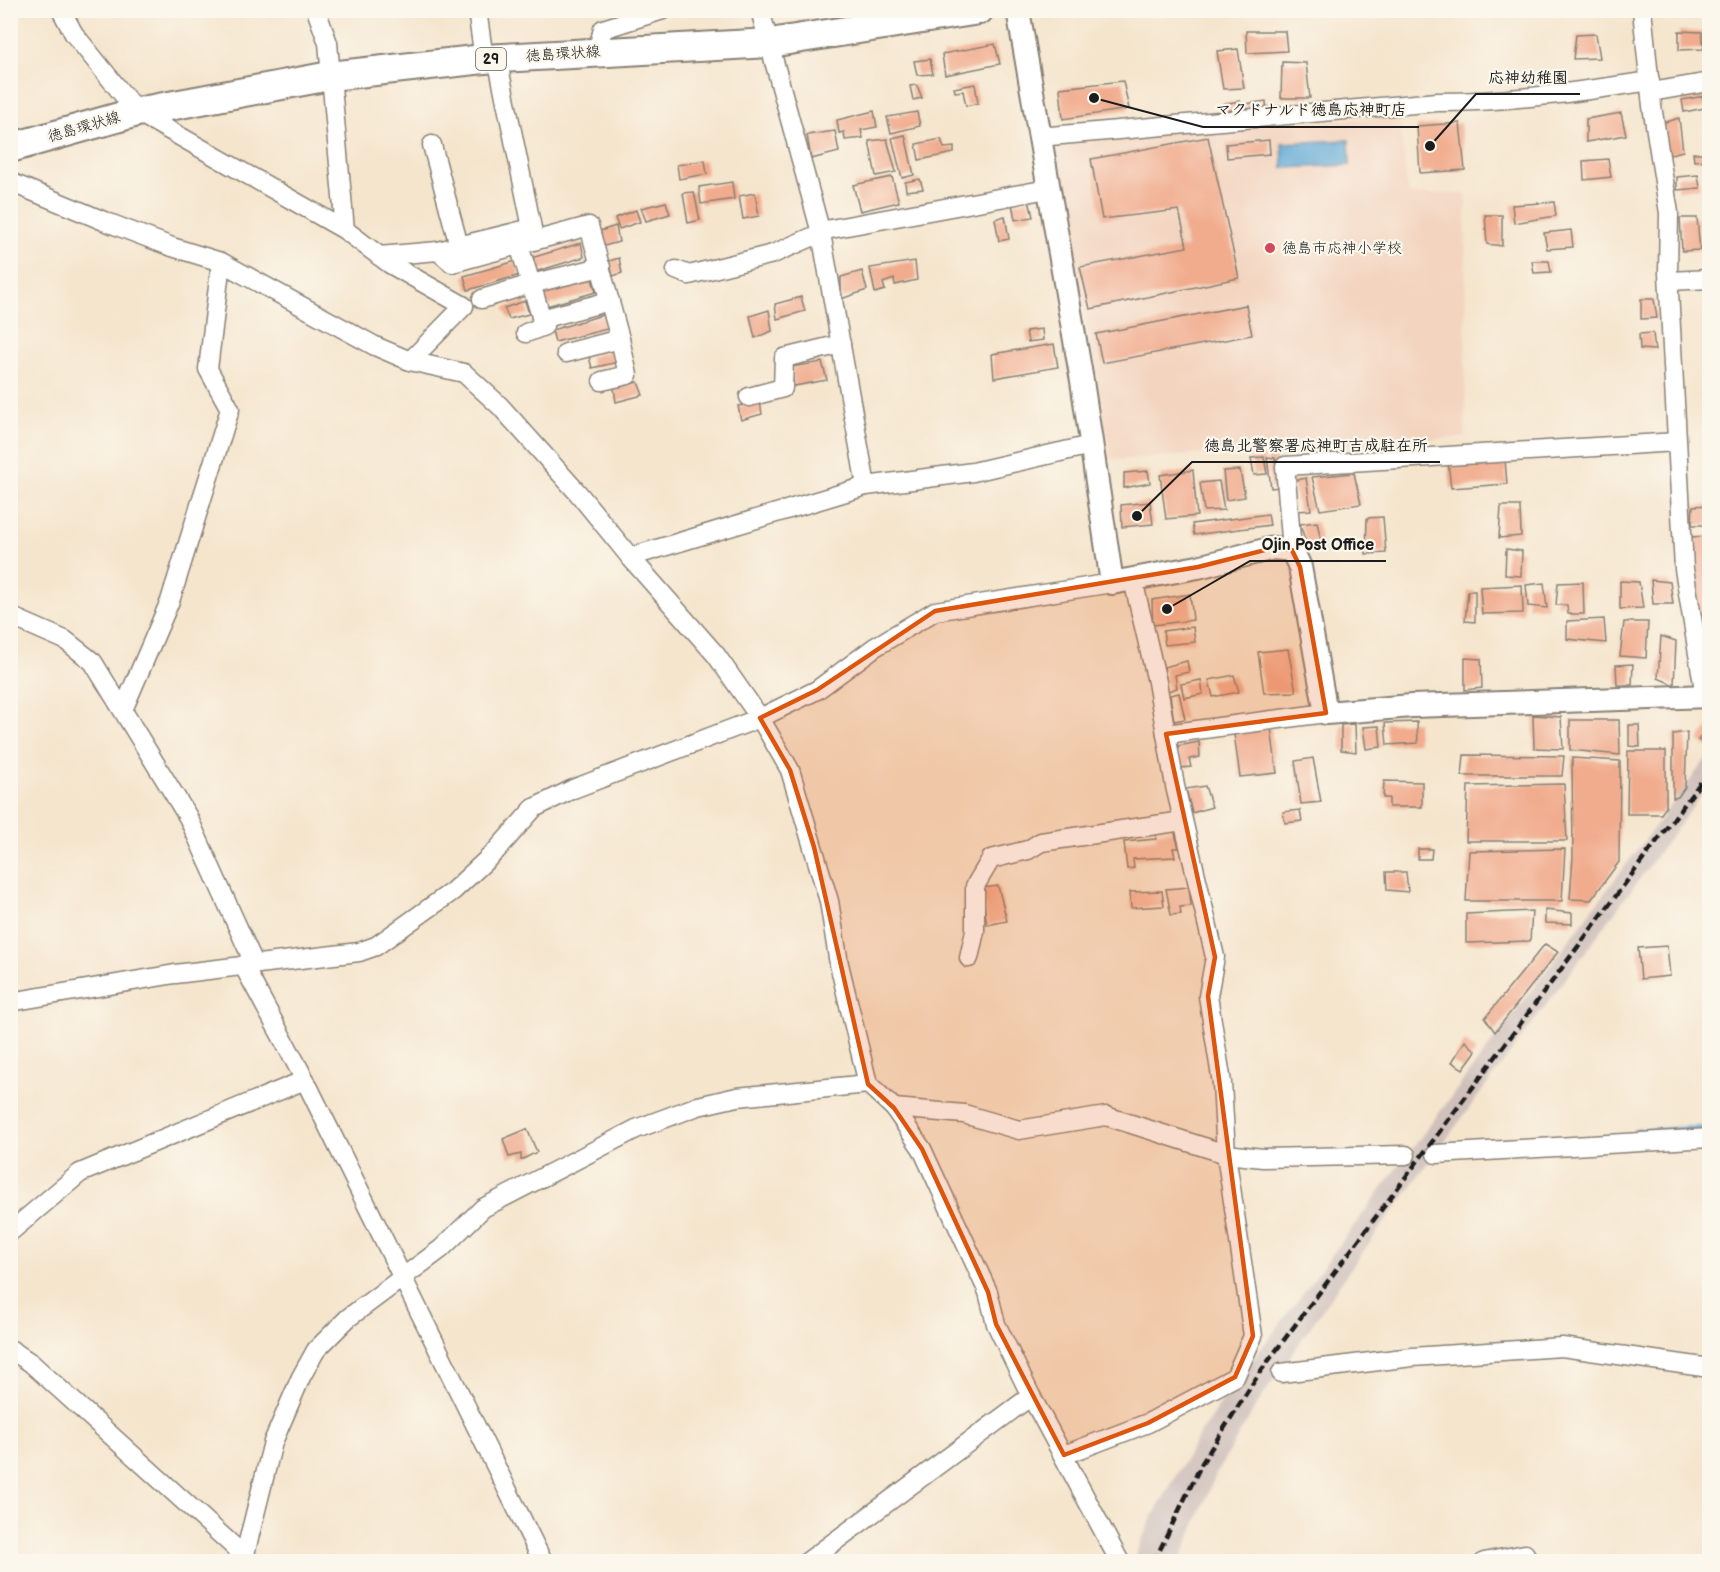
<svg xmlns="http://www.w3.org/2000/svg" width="1720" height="1572" font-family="'Balsamiq Sans','Klee One',sans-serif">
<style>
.built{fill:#f3d4bf}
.industrial{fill:#cfc0bb}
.water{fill:#5ea8d6;stroke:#3d6279;stroke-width:1.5}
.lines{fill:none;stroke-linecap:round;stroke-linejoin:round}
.stream{stroke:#5ea8d6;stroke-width:5}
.building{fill:#f1ab8d}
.minor-casing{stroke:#888074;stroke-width:21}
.tertiary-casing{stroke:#888074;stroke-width:26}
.primary-casing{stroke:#888074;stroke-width:32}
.minor{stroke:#fff;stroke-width:18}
.tertiary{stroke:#fff;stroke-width:22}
.primary{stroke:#fff;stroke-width:28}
.rail{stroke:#1c1c1c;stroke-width:4.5;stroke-dasharray:9 4.5;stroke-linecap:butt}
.marked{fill:#de560d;fill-opacity:0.2;stroke:#de560d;stroke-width:4.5;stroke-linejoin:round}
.poi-dot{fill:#d1495b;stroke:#fbf7ec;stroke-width:2}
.labels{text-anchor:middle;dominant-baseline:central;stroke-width:4.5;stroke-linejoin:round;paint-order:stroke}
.shield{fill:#fbf7ec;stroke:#5f5e5a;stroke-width:1.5}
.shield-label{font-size:14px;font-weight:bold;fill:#1c1c1c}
.street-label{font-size:15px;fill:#1c1c1c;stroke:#fbf7ec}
.poi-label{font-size:15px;fill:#1c1c1c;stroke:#fbf7ec;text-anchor:start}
.leader{fill:none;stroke:#1c1c1c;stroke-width:2}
.callout-dot{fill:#1c1c1c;stroke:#fbf7ec;stroke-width:2}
.callout-label{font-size:16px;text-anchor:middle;font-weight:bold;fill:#1c1c1c;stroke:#fbf7ec;stroke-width:4.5;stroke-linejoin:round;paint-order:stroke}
</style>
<rect width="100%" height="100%" fill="#fbf7ec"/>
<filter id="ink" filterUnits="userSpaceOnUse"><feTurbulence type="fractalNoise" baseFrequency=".0167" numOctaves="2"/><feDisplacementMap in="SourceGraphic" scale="12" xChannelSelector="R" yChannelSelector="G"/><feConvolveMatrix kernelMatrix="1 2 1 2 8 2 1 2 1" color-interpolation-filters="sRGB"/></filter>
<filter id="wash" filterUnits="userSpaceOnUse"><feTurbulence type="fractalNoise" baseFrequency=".008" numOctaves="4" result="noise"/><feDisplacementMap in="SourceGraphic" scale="24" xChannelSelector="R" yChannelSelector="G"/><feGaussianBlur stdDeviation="1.35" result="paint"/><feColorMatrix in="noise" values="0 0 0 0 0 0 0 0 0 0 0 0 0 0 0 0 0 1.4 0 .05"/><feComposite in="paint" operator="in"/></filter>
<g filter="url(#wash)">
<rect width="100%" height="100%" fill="#f5e5cd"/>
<!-- built -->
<path class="built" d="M1399,117L1408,194H1466L1465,437L1111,460L1054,145L1214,126Z"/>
<!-- industrial -->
<path class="industrial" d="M1709,755V785L1353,1265L1256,1406L1217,1472L1180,1561L1133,1562L1148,1525L1199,1435L1236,1382Z"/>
<!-- water -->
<path class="water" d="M1349,140L1350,165L1283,168L1282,143Z"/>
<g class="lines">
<!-- stream -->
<path class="stream" d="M1637,1131L1710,1128"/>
</g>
<g id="blocks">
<!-- building -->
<g class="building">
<path d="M1246,31H1285L1287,51L1247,53Z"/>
<path d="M1679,31L1702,32L1704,49L1679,50Z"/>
<path d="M1596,34L1600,58L1573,59L1576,35Z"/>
<path d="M995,44L1000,64L945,75L942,54Z"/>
<path d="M1238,49L1244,88L1223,89L1217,51Z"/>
<path d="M930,59L933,74L917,75L914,61Z"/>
<path d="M1282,62L1306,63L1310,98H1281Z"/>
<path d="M1123,81L1129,109L1063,119L1060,88Z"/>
<path d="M975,84L978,103L966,106L963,91L955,92L954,88Z"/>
<path d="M917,85L922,98L913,100L910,86Z"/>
<path d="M1710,95V107L1684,112L1682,100Z"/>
<path d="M1240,101V113L1223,114V104Z"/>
<path d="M1266,101L1267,111L1246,113V104Z"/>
<path d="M874,111L877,127L861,130L863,138L845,140L844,132L839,133L837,120Z"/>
<path d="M917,112L920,126L891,133L887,117Z"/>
<path d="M1621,113L1626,135L1586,142V119Z"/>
<path d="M1679,118L1683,151L1667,155L1663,123Z"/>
<path d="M1460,123L1465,170L1420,173L1417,126Z"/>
<path d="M835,131L839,152L811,159L807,135Z"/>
<path d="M905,135L914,175L902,178L892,138Z"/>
<path d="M1208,137L1239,278L1090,309L1080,267L1187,247L1179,210L1102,219L1091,159Z"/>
<path d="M887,139L896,172L876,176L869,141Z"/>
<path d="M941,139L944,148L954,147V153L919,160L916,144Z"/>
<path d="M1269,140L1270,154L1227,158L1226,144Z"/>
<path d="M1693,153H1710V160L1694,161Z"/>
<path d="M1608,159L1611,177L1584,180L1583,161Z"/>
<path d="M705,160L707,174L679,179L677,165Z"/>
<path d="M1698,175L1700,188L1677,190V177Z"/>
<path d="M892,177L899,202L860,211L853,185Z"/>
<path d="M920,179L923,189L906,191L905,182Z"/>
<path d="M732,182L734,199L701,204L699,187Z"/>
<path d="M694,192L700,220L688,223L683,193Z"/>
<path d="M755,193L759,216L743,219L739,196Z"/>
<path d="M1029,200L1033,217L1015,220L1012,203Z"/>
<path d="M666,202L670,214L646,221L641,208Z"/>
<path d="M1554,202L1556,216L1514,223L1512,205Z"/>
<path d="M636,210L640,222L619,229L615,218Z"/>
<path d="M1485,215H1502V246L1487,244Z"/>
<path d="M1005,216L1009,239L999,241L995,219Z"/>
<path d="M1680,218H1697L1700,250L1682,251Z"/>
<path d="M616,226L619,242L604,246L600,231Z"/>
<path d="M1571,230L1573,247L1547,249L1544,233Z"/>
<path d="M581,243L584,257L531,273L528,259Z"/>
<path d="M619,258L622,273L613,276L609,261Z"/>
<path d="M516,261L520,275L468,290L464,276Z"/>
<path d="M915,261L917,280L895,285L894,279L883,283L885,290L875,293L870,268Z"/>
<path d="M1532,261H1549L1551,272L1534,273Z"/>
<path d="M862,271L867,290L841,299V277Z"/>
<path d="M592,279L596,292L543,307L539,292Z"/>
<path d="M801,297L805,311L777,319L775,304Z"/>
<path d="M1641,299H1654L1657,318L1641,319Z"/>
<path d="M525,301L529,314L509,319L504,308Z"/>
<path d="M1246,305L1252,335L1102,363L1096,334Z"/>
<path d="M769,310L772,331L755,338L750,316Z"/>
<path d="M606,314L611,328L555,342L552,330Z"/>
<path d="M1042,329L1043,340L1028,342L1026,331Z"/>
<path d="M1653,333L1655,350L1640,349L1639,334Z"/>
<path d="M1054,344L1058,367L994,378L992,354Z"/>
<path d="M616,349L618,362L592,368L589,357Z"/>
<path d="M822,362L827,380L794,386L791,367Z"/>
<path d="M638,382L643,395L616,402L614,388Z"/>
<path d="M760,402L762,414L741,420L738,406Z"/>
<path d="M1264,457L1267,474L1254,475L1251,458Z"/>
<path d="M1267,457L1275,458L1280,487L1271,488Z"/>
<path d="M1505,460L1507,484L1451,488L1448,462Z"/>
<path d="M1193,470L1197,516L1166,519L1160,475Z"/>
<path d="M1240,470L1245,497L1226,500L1223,471Z"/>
<path d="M1148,471L1150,483L1124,488V473Z"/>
<path d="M1354,473L1361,504L1320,510L1312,477Z"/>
<path d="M1306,478L1311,510L1298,511L1293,481Z"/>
<path d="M1219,481L1224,510L1204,511L1200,483Z"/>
<path d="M1150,502L1153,524L1122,527L1121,505Z"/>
<path d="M1710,505V525H1692L1693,506Z"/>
<path d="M1501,506H1520L1521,536L1499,538Z"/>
<path d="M1268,514L1270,525L1194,535L1192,524Z"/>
<path d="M1383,517L1386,553L1366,554L1367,518Z"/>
<path d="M1317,522L1321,541L1306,543L1300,524Z"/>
<path d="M1710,536V617L1695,619L1690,537Z"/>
<path d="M1506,549L1522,551L1521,576L1505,575Z"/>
<path d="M1651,580L1670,582L1673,604H1653Z"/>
<path d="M1620,581L1639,582L1643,608L1620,609Z"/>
<path d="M1583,582L1584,614H1568L1567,605H1556L1558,583Z"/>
<path d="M1544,583L1547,608L1528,606L1526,585Z"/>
<path d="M1522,585L1523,613L1482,614L1480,587Z"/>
<path d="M1468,591H1475V622L1465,621Z"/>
<path d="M1190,594L1193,620L1153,625L1152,600Z"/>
<path d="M1604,619L1606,643L1567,639V621Z"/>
<path d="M1624,622H1648L1646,658L1620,656Z"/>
<path d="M1193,627L1195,642L1165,645L1163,631Z"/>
<path d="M1661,636L1676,641L1674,685L1658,678Z"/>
<path d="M1288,649L1296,692L1264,693L1258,652Z"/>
<path d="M1465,658L1481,659L1482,688L1465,690Z"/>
<path d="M1187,661L1189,672L1175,675L1177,688L1168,691L1164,667Z"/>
<path d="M1633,664L1632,685H1617L1616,665Z"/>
<path d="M1234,675L1239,692L1213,697L1209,680Z"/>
<path d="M1201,680L1203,694L1184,698L1181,684Z"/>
<path d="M1179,693L1185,719L1174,721L1170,695Z"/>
<path d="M1533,715L1561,717L1563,749L1534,748Z"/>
<path d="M1570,720H1619L1620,755L1570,750Z"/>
<path d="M1417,722L1418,743L1387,745L1385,723Z"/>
<path d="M1355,724L1356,752L1341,750V725Z"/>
<path d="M1629,725H1639L1640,747L1629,746Z"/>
<path d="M1379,726L1381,747L1366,749L1363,727Z"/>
<path d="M1710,726V749L1698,740Z"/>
<path d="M1271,728L1277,773L1240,777L1234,734Z"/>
<path d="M1687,732L1685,787L1678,797L1673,798V734Z"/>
<path d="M1199,742L1200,757L1189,759L1191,767L1180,768L1177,746Z"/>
<path d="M1628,751H1666V807L1661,814H1627Z"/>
<path d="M1464,755L1564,756L1562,776H1462Z"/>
<path d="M1313,758L1321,802L1301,804L1295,761Z"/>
<path d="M1572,758L1620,761L1619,862L1591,900L1570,899L1573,856Z"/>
<path d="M1384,781L1422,782V807H1389V798H1383Z"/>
<path d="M1564,784L1567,841H1466L1468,786Z"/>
<path d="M1205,786L1212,807L1192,813L1186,789Z"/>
<path d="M1300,810L1302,821L1285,823L1283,812Z"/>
<path d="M1174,830L1179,848H1173L1175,857L1133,859L1134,868L1127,869L1124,842L1156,839V833Z"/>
<path d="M1418,849H1432L1431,859H1418Z"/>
<path d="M1565,849L1562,901H1466L1469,851Z"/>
<path d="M1386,872H1406L1408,892L1387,890Z"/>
<path d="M998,886L1007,921L987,925L982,888Z"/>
<path d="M1189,887L1191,906L1180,907L1181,914L1171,915L1166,889Z"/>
<path d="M1162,891L1164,906L1131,908L1130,892Z"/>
<path d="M1545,910L1572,913V924L1545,923Z"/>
<path d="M1532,911L1530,941L1466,943V914Z"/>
<path d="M1545,944L1558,952L1495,1032L1485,1018Z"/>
<path d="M1667,946L1670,976L1641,979L1638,948Z"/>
<path d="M1465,1041L1476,1051L1463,1069L1452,1062Z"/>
<path d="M527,1129L537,1152L521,1160V1154L509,1157L503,1139Z"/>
</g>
</g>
</g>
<g filter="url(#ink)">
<use href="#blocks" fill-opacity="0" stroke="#888074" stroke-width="1.5"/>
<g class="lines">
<!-- minor casing -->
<g class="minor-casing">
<g id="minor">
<path d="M61,10L74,34L137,112L345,230L390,264L464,306L410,361"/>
<path d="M316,10L328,43L345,230"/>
<path d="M477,10L484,59"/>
<path d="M760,10L821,233L866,486"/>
<path d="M1642,10L1652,106L1669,213L1668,273L1684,569L1705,696"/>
<path d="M597,52L603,29L663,10"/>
<path d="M1651,92L1710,82"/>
<path d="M1039,137L1437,102C1509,102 1578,92 1650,81"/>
<path d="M432,145L459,246"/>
<path d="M10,182L104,221L172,247L221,262L375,346L410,361L464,373L500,406L578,493L630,557L716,655L760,718L790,770L829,901L839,964L868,1084L894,1108L922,1149L988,1292L996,1324L1031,1396L1120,1562"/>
<path d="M820,231L1048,189"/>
<path d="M519,245L544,326L526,333"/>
<path d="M438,251L452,263L589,226L620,339L566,353"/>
<path d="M379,256L438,251L532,228L497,58"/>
<path d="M676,270L689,275L773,254L821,233"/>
<path d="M1669,281L1710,279"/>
<path d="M482,299L531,284L601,267"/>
<path d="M541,319L610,301"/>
<path d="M602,381L628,375L620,339"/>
<path d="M749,397L783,388L784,358L841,344"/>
<path d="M1292,550L1285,466L1677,442"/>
<path d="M630,557L866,486L973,472L1091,445"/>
<path d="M1133,580L1157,682L1175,786L1215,957L1208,996L1222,1083L1226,1154L1263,1158L1406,1155"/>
<path d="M10,616L65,640L93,662L188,817L254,963"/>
<path d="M123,710L170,601L230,409L208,369L221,262"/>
<path d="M1166,734L1326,713"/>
<path d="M969,958L975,931V886L991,859L1028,850L1041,842L1183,821"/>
<path d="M243,965L305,1080L543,1562"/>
<path d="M10,1002L175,974L359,952L376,946L453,891L495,852L534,808L573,789L760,718L817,690L875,647L935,611L1112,583"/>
<path d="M894,1108L964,1114L1019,1130L1106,1116L1226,1154L1253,1336L1235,1377L1148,1423L1064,1455"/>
<path d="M1436,1154L1710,1138"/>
<path d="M10,1232L80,1173L305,1080"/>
<path d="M10,1349L31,1363L251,1562"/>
<path d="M1281,1373L1412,1357L1562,1347L1710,1368"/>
<path d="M243,1562L273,1442L301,1377L316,1350L348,1318L441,1249L483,1208L636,1129L698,1106L737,1097L868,1084"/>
<path d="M807,1562L1031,1396"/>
<path d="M1484,1562L1525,1554L1529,1562"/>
</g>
</g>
<!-- tertiary casing -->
<g class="tertiary-casing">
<path id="tertiary" d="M1018,10L1082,381L1112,583L1198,567L1273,548L1292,550L1300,567L1326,713L1412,706L1710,696"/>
</g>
<!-- primary casing -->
<g class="primary-casing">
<path id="primary" d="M10,148L137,112L330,76L484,59L770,43L979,10"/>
</g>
<!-- minor -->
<use href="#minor" class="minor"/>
<!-- tertiary -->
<use href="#tertiary" class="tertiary"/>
<!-- primary -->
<use href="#primary" class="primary"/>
<!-- rail -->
<path class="rail" d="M1154,1562L1202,1463L1260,1372L1710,770"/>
</g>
</g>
<!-- marked area -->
<path class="marked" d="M1273,548L1292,550L1300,567L1326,713L1166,734L1215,957L1208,996L1253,1336L1235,1377L1148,1423L1064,1455L996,1324L988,1292L922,1149L894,1108L868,1084L814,847L790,770L760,718L817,690L935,611L1198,567Z"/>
<!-- markers -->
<circle class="poi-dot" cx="1270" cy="248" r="6"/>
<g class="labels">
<!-- shield labels -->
<rect class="shield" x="476" y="48" width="30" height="22" rx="4.5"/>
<g class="shield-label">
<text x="491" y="59">29</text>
</g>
<!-- street labels -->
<g class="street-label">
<text transform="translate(563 54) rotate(-4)">徳島環状線</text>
<text transform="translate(84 127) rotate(-16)">徳島環状線</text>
</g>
<!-- poi labels -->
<g class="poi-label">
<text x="1282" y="248">徳島市応神小学校</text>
</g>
</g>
<!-- callouts -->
<path class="leader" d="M1430 146L1476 94H1580M1094 98L1203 127H1419M1137 516L1192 462H1440M1167 609L1250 561H1386"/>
<g class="callout-dot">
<circle cx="1430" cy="146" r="6"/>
<circle cx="1094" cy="98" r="6"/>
<circle cx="1137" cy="516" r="6"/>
<circle cx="1167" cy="609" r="6"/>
</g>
<g class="callout-label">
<text x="1528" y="83">応神幼稚園</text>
<text x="1311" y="115">マクドナルド徳島応神町店</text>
<text x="1316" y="451">徳島北警察署応神町吉成駐在所</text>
<text x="1318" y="550">Ojin Post Office</text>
</g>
<!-- margin -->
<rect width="1720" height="1572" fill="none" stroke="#fbf7ec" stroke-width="36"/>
</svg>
